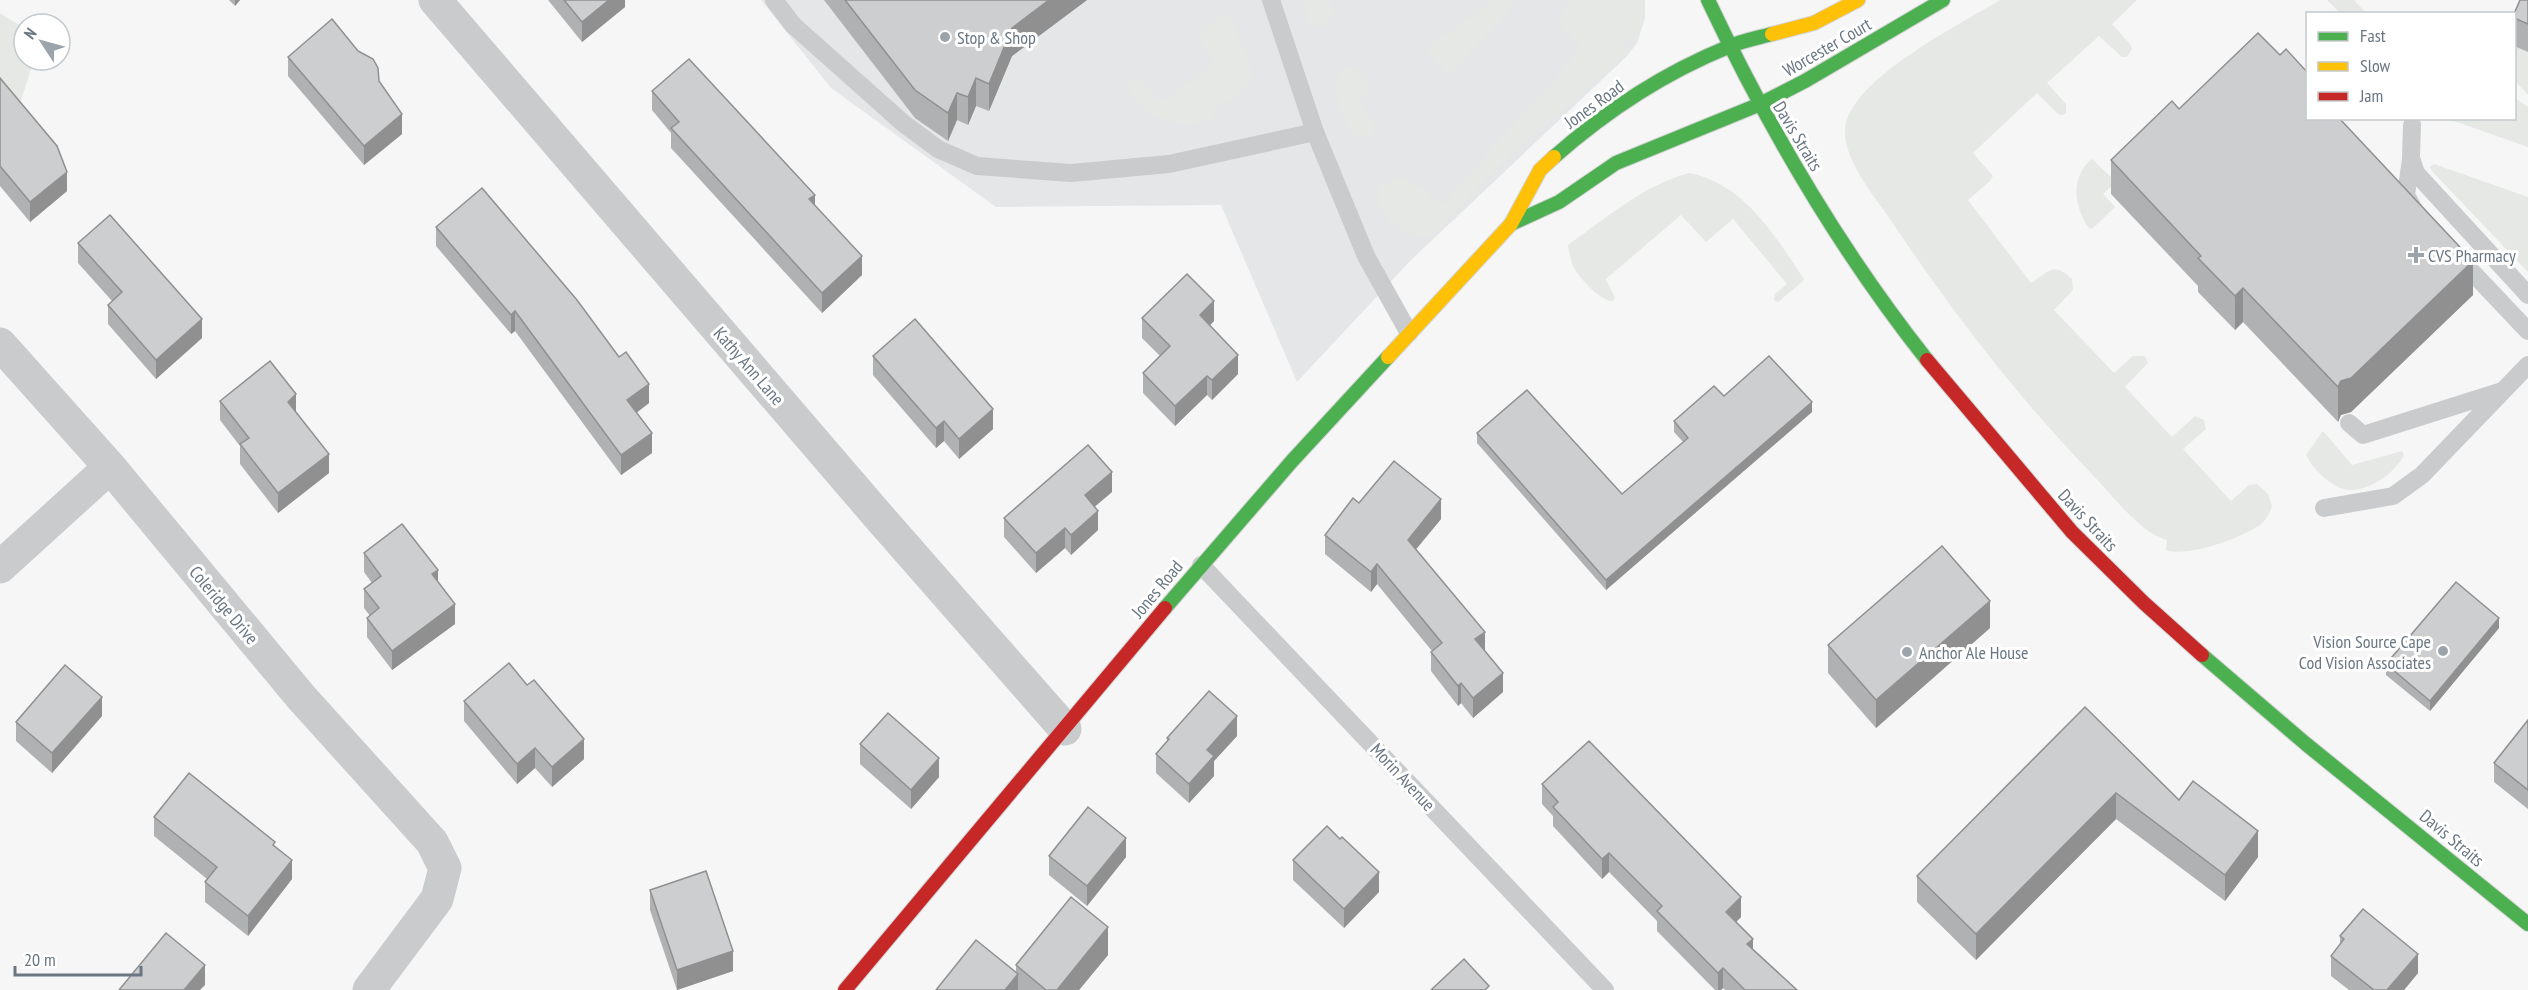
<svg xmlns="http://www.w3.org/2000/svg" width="2528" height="990" font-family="'PT Sans Narrow',sans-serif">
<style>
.built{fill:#e5e6e7}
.green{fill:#e5e8e4}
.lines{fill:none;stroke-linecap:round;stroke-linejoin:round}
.fast-casing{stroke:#d2d3d4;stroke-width:16}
.slow-casing{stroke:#d2d3d4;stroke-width:16}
.jam-casing{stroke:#d2d3d4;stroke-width:16}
.lane{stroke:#c9cbcc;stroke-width:18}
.street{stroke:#c9cbcc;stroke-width:33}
.fast{stroke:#4caf50;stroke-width:14}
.slow{stroke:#ffc107;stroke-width:14}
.jam{stroke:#c62828;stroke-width:14}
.wall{fill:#b0b1b2}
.shaded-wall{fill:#909091}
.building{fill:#cdcecf;stroke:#909091;stroke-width:1.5}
.poi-dot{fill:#9ba3ab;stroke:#fff;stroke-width:2}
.labels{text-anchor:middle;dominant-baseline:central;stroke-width:6;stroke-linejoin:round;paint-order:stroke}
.poi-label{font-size:18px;fill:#6a7783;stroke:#fff;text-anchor:start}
.street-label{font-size:18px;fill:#6a7783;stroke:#fff}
</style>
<rect width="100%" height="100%" fill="#f6f6f6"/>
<!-- built -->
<path class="built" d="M761,0H1645V18L1637,43L1627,56L1411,260L1297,382L1221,205L996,207L831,88Z"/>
<!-- green -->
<g class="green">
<path d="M1301,0H1329L1334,16L1323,25L1315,27L1308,20Z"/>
<path d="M1494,0H1518L1457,67L1450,74L1426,49Z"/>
<path d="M1569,0H1643L1644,14L1636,39L1630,37L1623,46L1629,51L1626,55L1497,167L1434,234C1407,246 1353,199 1390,180C1395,177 1402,177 1408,179C1420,185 1430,198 1441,206L1569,63L1581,45L1560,26V22Z"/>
<path d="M2000,0H2137L2112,24L2131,45L2132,49L2127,57H2122L2099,36L2047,83L2066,104V113L2062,115L2058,114L2037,93L1973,153L1993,176L1990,181L1968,200L2031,283C2048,272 2054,261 2072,279L2073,290L2054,310L2114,373L2133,356H2145L2148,363L2125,387L2172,437L2195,416L2204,420L2206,429L2183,449L2231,501L2249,485L2257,484L2268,494L2272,506C2270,512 2268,517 2263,522C2247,537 2186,558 2166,550L2167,540C2160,537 2153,535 2147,530C2126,514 2108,491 2090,472C2015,394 1950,309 1890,219C1875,197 1844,160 1845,131C1846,81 1961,24 2000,0Z"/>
<path d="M2327,0H2354L2366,13H2340Z"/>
<path d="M1227,11C1233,26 1256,67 1250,81C1245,94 1225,103 1214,110L1216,119C1178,128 1152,124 1128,89L1129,83L1133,79C1147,79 1153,93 1161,103L1215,63L1198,34Z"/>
<path d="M0,13L24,28V60H34L13,125L0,127Z"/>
<path d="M2516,47L2528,52V95L2515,81Z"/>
<path d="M1346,67L1358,70L1372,90L1358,100L1375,127C1373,134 1364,141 1357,140C1349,133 1333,93 1335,82C1336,75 1341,71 1346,67Z"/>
<path d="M2515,98L2528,107V147L2448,119L2514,118Z"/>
<path d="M2092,159L2116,182L2103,194L2115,207L2092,229L2089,228C2074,207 2070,176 2092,159Z"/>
<path d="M2434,164L2528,197V272L2432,171L2430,167Z"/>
<path d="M1689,173C1745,184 1774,235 1804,279L1802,282L1778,302L1774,300L1775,294L1787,284L1733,219L1706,242L1681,215L1606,279L1615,298L1613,301C1601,302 1577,276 1572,264C1570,258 1569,251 1568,245C1606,218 1644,185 1689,173Z"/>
<path d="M2323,431L2352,465L2402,451L2404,455C2395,473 2370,491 2349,490C2334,490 2312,468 2306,455Z"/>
</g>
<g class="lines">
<!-- fast casing -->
<g class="fast-casing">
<g id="fast">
<path d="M1708,0C1768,127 1839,249 1927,360"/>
<path d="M1554,157C1605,112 1664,73 1728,47C1741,41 1757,38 1772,34"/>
<path d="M1511,224L1559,202L1616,163L1758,105L1805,81L1943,0"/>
<path d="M1165,608L1292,461L1388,357"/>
<path d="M2202,655L2306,744L2528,924"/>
</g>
</g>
<!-- slow casing -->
<g class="slow-casing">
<g id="slow">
<path d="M1772,34L1814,23L1858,0"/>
<path d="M1388,357L1511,224L1540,170L1554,157"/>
</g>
</g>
<!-- jam casing -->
<g class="jam-casing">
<g id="jam">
<path d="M1927,360L2072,532L2144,603L2202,655"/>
<path d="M845,990L1165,608"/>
</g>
</g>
<!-- lane -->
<g class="lane">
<path d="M774,0L793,25L903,123L938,149L977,166L1071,173L1169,164L1315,132L1366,256L1409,333"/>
<path d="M1271,0L1315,132"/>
<path d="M2412,125L2411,158L2416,173L2528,295"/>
<path d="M2411,159L2406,195L2415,212"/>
<path d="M2457,256L2528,331"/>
<path d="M2349,423L2363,435L2502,391"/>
<path d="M2324,508L2393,496L2422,475L2528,365"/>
<path d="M1201,565L1605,990"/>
</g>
<!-- street -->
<g class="street">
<path d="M435,0L879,517L1065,729"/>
<path d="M0,344L110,467L301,697L432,842L445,868L437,899L369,990"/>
<path d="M0,567L110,467"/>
</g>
<!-- fast -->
<use href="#fast" class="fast"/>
<!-- slow -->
<use href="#slow" class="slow"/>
<!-- jam -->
<use href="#jam" class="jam"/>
</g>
<!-- wall -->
<g class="wall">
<path d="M229,0H240L235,6Z"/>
<path d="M548,0H625V7L582,42Z"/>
<path d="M824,0H1087L1012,56L989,111L976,106L968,125L957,120L948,141L915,118Z"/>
<path d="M2528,0V52L2514,46V14Z"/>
<path d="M288,57L379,81L402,134L364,165L288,76Z"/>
<path d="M0,78L67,191L30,222L0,186Z"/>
<path d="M652,91L815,205L862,275L822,313L671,148V133L652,110Z"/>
<path d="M2179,109L2307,118L2473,295L2351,412L2341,415L2338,422L2243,322L2235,330L2198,292V286L2111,194V160Z"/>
<path d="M436,227L649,403L636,413L652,453L621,475L515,331L511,334L436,246Z"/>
<path d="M78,243L202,338L156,379L108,324V305L112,301L78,263Z"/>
<path d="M1142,318L1214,321L1210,325L1238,374L1212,400L1207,395L1175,426L1143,393V373L1160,356L1142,338Z"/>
<path d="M873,356L993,429L959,459L944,441L936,448L873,375Z"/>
<path d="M1724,396L1812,412L1606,590L1477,443V433L1622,494L1683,442L1674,432V421Z"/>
<path d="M220,401L296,413L329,473L278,513L240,464V446L220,420Z"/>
<path d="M1112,492L1095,506L1098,530L1071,555L1065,548L1036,573L1004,537V518Z"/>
<path d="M1359,503L1441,519L1416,549L1485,651L1503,692L1473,718L1461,703L1458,706L1431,671V652L1432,651L1377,584L1371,592L1325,554V535Z"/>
<path d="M364,553L438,582L455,624L392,670L367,637V618L370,616L364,608V589L372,583L364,572Z"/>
<path d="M1990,628L1876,728L1828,673V645Z"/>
<path d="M2499,628L2430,711L2386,675V664Z"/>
<path d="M464,701L584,759L552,787L535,768L517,784L464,721Z"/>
<path d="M2085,707L2179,800L2258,857L2225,901L2116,819L1976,960L1917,902V876Z"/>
<path d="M102,716L52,773L16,741V722Z"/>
<path d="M2528,720V809L2494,782V763Z"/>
<path d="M1237,736L1214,761V776L1189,803L1156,773V754L1167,742V738Z"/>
<path d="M860,744L939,777L911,809L860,764Z"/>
<path d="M1542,784L1741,917L1736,922L1753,949L1797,990H1725L1723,988L1721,990H1715L1657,931V921L1609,872L1602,879L1553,826V816L1542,804Z"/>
<path d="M154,817L275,846L292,879L248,936L205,902V882L207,879L154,836Z"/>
<path d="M1049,856L1126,857L1087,906L1049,875Z"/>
<path d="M1293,860L1379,892L1344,928L1293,880Z"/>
<path d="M650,890L733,971L677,990L650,910Z"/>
<path d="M2340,936L2418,973L2404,990H2349L2331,976V956L2340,945Z"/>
<path d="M1108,955L1079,990H936L1016,972V965Z"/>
</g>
<!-- shaded-wall -->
<g class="shaded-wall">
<path d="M235,0H240L235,6Z"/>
<path d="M609,0H625V7L582,42V22Z"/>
<path d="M1049,0H1087L1012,56L989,111V84L1012,28Z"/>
<path d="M976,78V106L968,125V97Z"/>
<path d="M957,93V120L948,141V113Z"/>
<path d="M402,114V134L364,165V146Z"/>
<path d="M67,172V191L30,222V202Z"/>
<path d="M815,195V214L809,199Z"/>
<path d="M862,256V275L822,313V293Z"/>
<path d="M2473,261V295L2351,412L2341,415L2338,422V387L2341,381Z"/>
<path d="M2243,288V322L2235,330V296Z"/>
<path d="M1214,301V321L1200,335V315Z"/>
<path d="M515,311V331L511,334V315Z"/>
<path d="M202,319V338L156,379V360Z"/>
<path d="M1238,355V374L1212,400V380Z"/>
<path d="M1207,376V395L1175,426V406Z"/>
<path d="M649,384V403L627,420V400Z"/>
<path d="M296,394V414L288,402Z"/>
<path d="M1812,402V412L1606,590V580Z"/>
<path d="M993,409V429L959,459V439Z"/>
<path d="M944,421V441L936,448V428Z"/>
<path d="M652,433V453L621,475V455Z"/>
<path d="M329,454V473L278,513V493Z"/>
<path d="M1112,472V492L1085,515V495Z"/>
<path d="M1441,499V519L1408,559V540Z"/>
<path d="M1098,511V530L1071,555V535Z"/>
<path d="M1065,528V548L1036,573V553Z"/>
<path d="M1377,564V584L1371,592V572Z"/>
<path d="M438,570V590L432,574Z"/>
<path d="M1990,601V628L1876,728V700Z"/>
<path d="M455,604V624L392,670V651Z"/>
<path d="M2499,618V628L2430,711V701Z"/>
<path d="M1485,632V651L1475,639Z"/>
<path d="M1503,673V692L1473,718V698Z"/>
<path d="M1461,683V703L1458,706V686Z"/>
<path d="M102,697V716L52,773V753Z"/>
<path d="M1237,716V736L1214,761V776L1189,803V784L1207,750Z"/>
<path d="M584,739V759L552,787V767Z"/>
<path d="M535,748V768L517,784V764Z"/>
<path d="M939,758V777L911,809V790Z"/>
<path d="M2116,793V819L1976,960V934Z"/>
<path d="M2258,831V857L2225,901V875Z"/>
<path d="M1126,838V857L1087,906V886Z"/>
<path d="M1609,853V872L1602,879V859Z"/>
<path d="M292,860V879L248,936V916Z"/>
<path d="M1379,872V892L1344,928V909Z"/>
<path d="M1741,897V917L1726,932V912Z"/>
<path d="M1108,927V955L1079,990H1057Z"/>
<path d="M1753,939V958L1747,944Z"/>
<path d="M733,951V971L677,990V970Z"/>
<path d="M2418,954V973L2404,990H2387Z"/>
<path d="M205,965V985L200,990H184Z"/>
<path d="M1723,968V988L1721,990H1718V973Z"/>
<path d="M1018,974V990H1005Z"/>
</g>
<!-- building -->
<g class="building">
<path d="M564,0H609L582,22Z"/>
<path d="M845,0H1049L1012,28L989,84L976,78L968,97L957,93L948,113L915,90Z"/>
<path d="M2520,0H2528V24L2514,18V14Z"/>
<path d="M332,19L358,51L373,59L378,68L379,81L402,114L364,146L288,57Z"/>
<path d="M2258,33L2280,55L2286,49L2307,72V118H2339L2473,261L2351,378L2341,381L2338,387L2243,288L2235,296L2198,258L2201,256L2111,160L2172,101L2179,109Z"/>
<path d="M689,59L815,195L809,199L862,256L822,293L671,128L679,122L652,91Z"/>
<path d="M0,78L57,146L67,172L30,202L0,166Z"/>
<path d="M482,188L577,300L619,357L626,352L649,384L627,400L652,433L621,455L515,311L511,315L436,227Z"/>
<path d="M110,215L202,319L156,360L108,305L122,292L78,243Z"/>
<path d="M1187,274L1214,301L1200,315L1238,355L1212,380L1207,376L1175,406L1143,373L1170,346L1142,318Z"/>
<path d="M915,319L993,409L959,439L944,421L936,428L873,356Z"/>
<path d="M1769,356L1812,402L1606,580L1477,433L1527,390L1622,494L1688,438L1674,421L1714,386L1724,396Z"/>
<path d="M270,361L296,394L288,402L329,454L278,493L240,444L249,438L220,401Z"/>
<path d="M1088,445L1112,472L1085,495L1098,511L1071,535L1065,528L1036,553L1004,518Z"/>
<path d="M1394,461L1441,499L1408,540L1485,632L1475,639L1503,673L1473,698L1461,683L1458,686L1431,652L1442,643L1377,564L1371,572L1325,535L1353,498L1359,503Z"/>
<path d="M402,524L438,570L432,574L455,604L392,651L367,618L379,608L364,589L381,576L364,553Z"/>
<path d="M1942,546L1990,601L1876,700L1828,645Z"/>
<path d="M2456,582L2499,618L2430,701L2386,664Z"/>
<path d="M509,663L527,685L534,680L584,739L552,767L535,748L517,764L464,701Z"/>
<path d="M65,665L102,697L52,753L16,722Z"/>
<path d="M1209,691L1237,716L1207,750L1214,756L1189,784L1156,754L1169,739L1167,738Z"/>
<path d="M2085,707L2179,800L2193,781L2258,831L2225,875L2116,793L1976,934L1917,876Z"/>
<path d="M888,713L939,758L911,790L860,744Z"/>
<path d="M2528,720V790L2494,763Z"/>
<path d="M1589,741L1741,897L1726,912L1753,939L1747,944L1797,990H1745L1723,968L1718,973L1657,911L1662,906L1609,853L1602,859L1553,807L1558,802L1542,784Z"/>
<path d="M189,773L275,842L273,845L292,860L248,916L205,882L217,867L154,817Z"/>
<path d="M1088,807L1126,838L1087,886L1049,856Z"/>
<path d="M1327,826L1340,839L1342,837L1379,872L1344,909L1293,860Z"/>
<path d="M706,871L733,951L677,970L650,890Z"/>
<path d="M1071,897L1108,927L1057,990H1046L1016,965Z"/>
<path d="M2363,909L2418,954L2387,990H2374L2331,956L2344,939L2340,936Z"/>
<path d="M166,933L205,965L184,990H119Z"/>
<path d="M976,940L1018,974L1005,990H936Z"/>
<path d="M1464,959L1489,986L1485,990H1431Z"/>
</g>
<!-- markers -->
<g class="poi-dot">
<circle cx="945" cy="37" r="6"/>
<path d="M2413 246h6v6h6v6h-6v6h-6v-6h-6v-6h6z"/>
<circle cx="2443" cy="651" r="6"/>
<circle cx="1907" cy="652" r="6"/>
</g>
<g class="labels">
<!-- poi labels -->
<g class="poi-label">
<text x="957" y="37">Stop &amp; Shop</text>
<text x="2428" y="255">CVS Pharmacy</text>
<text x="2431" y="641" text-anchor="end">Vision Source Cape<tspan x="2431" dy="21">Cod Vision Associates</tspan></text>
<text x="1919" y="652">Anchor Ale House</text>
</g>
<!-- street labels -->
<g class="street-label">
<text transform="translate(1827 47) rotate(-30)">Worcester Court</text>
<text transform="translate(1594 104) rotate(-36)">Jones Road</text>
<text transform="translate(1798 136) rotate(59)">Davis Straits</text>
<text transform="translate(749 366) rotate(49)">Kathy Ann Lane</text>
<text transform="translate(2088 520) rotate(47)">Davis Straits</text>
<text transform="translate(1157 589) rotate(-50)">Jones Road</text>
<text transform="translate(224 605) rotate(50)">Coleridge Drive</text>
<text transform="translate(1403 777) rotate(47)">Morin Avenue</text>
<text transform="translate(2452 838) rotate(40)">Davis Straits</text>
</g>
</g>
<!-- legend -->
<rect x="2306" y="12" width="210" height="108" fill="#ffffff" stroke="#c3c9cd" stroke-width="1.5"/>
<rect x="2318" y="32" width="30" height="9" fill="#4caf50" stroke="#c3c9cd" stroke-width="1.5"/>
<text x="2360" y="42" font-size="18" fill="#6a7783">Fast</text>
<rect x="2318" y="62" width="30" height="9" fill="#ffc107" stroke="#c3c9cd" stroke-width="1.5"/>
<text x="2360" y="72" font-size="18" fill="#6a7783">Slow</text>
<rect x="2318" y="92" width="30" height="9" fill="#c62828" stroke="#c3c9cd" stroke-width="1.5"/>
<text x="2360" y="102" font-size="18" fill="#6a7783">Jam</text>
<!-- north arrow -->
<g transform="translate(42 42) rotate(306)"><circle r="28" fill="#ffffff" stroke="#c3c9cd" stroke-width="1.5"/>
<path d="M0-4.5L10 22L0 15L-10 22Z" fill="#9ba3ab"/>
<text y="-9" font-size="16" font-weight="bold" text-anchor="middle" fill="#6a7783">N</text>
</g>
<!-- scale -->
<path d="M15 966v9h126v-9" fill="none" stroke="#6a7783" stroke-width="3"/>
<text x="24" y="966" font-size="18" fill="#6a7783" stroke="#ffffff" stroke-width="4.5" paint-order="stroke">20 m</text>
</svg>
